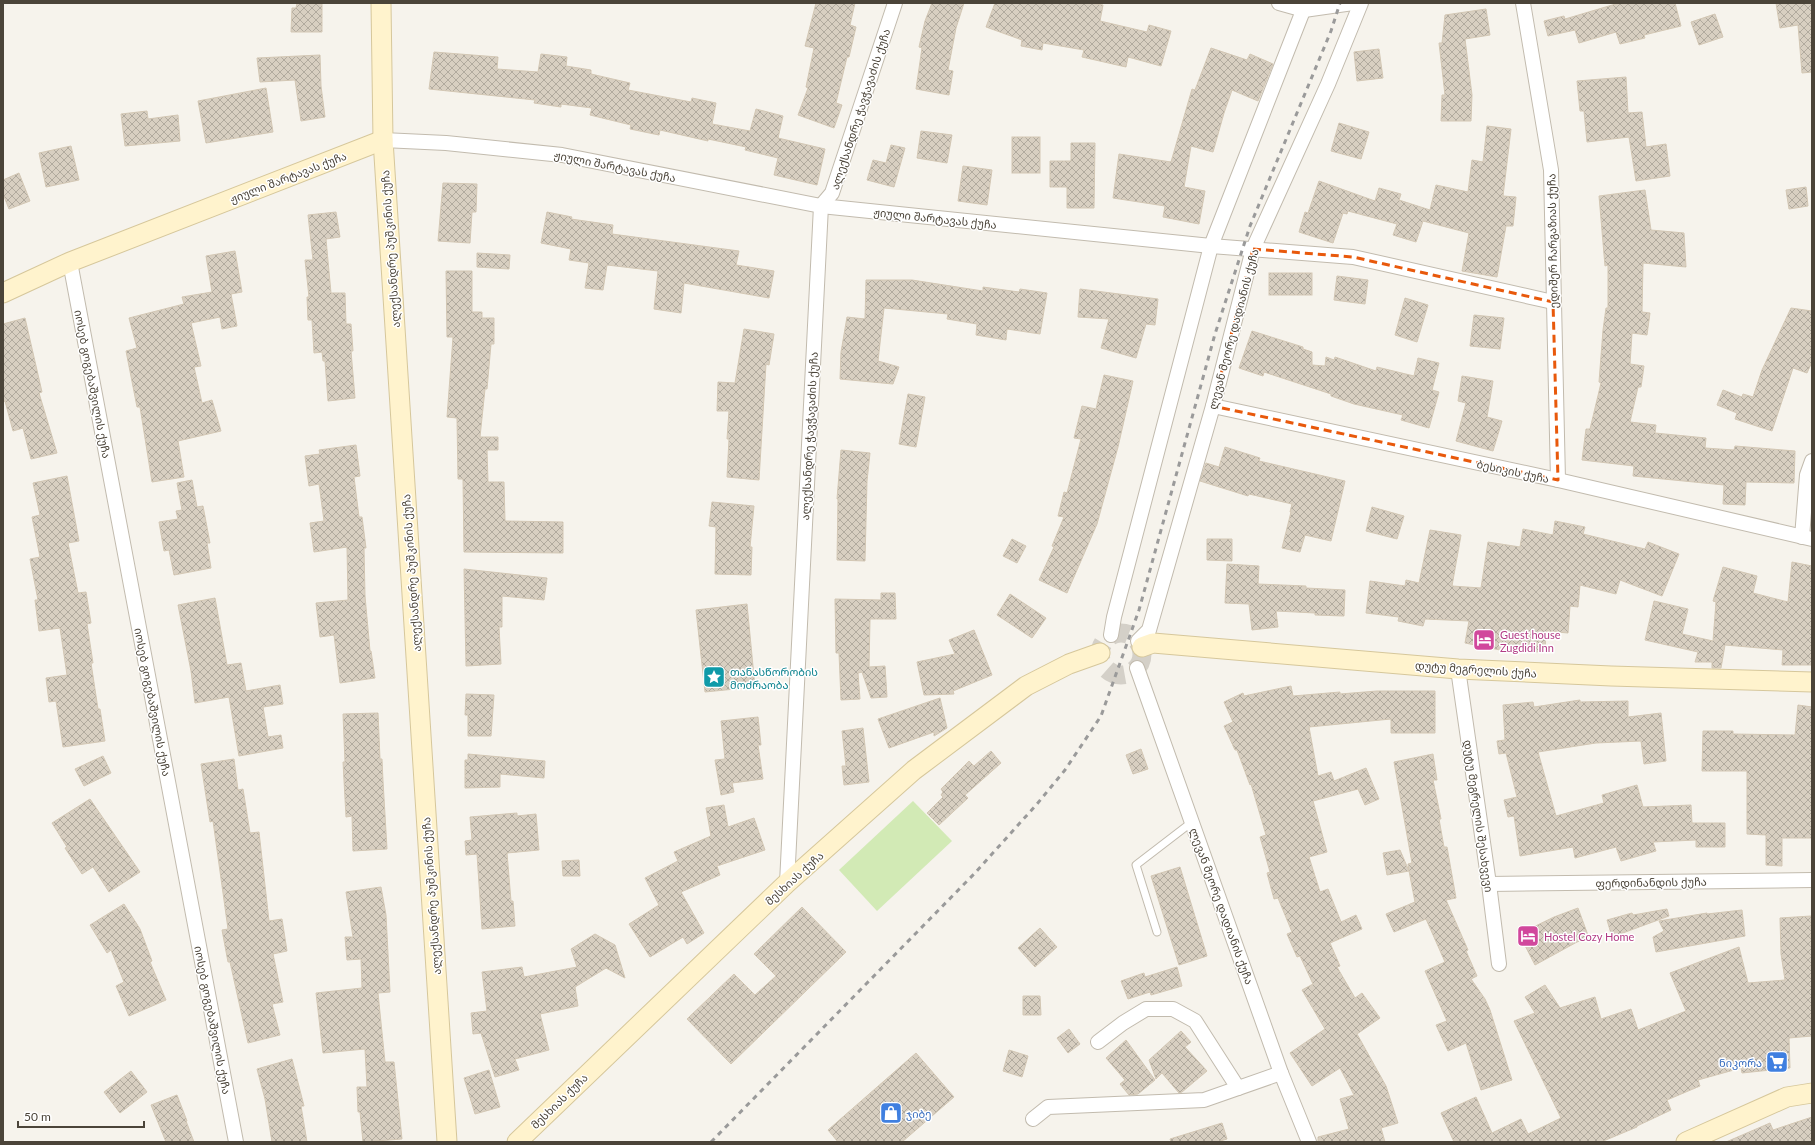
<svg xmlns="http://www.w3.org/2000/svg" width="1815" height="1145" font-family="Lato,'Noto Sans Georgian',sans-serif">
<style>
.pitch{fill:#d2eab5}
.building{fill:url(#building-cross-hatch);stroke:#d3c7b4}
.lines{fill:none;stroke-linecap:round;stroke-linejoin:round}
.secondary-tunnel{stroke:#d4d0c8;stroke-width:19;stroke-dasharray:19 10;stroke-linecap:butt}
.lane-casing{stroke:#c2bbae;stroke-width:9}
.street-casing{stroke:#c2bbae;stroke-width:16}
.secondary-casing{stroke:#d6c79b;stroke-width:21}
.lane{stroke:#fff;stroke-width:7}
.street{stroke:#fff;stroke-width:14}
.secondary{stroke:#fff3cd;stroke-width:19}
.rail{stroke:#9a9a9a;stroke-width:3;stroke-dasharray:5 5;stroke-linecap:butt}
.marked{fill:none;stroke:#e8590c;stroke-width:3;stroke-dasharray:8 5;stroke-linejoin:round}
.labels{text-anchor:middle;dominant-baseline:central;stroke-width:3;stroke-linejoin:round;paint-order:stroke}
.street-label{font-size:11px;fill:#4b4439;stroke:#fff}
.hotel-label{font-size:11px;fill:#b23c85;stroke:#fff;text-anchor:start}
.culture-label{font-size:11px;fill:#0d838f;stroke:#fff;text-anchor:start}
.shop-label{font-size:11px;fill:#366cbe;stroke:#fff;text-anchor:end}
</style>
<defs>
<pattern id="building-cross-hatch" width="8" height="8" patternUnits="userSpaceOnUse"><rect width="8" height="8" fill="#d8cfc1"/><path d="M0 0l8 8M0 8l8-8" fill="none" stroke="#b1aa9e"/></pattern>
</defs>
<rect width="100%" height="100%" fill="#f6f3ec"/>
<!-- pitch -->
<path class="pitch" d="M913,801L952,841L877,911L839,870Z"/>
<!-- building -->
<g class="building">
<path d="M297,3H322V32H291L292,8H296Z"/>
<path d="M816,3H855L850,25L856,27L849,57H847L836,103L842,105L834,128L798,115L808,88L806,87L814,48L805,46Z"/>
<path d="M932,3H964L956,28L948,70L953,71L949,95L916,89L922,48L919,47L925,21Z"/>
<path d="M995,3H1090L1103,5L1100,21L1147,32L1149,25L1171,31L1161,66L1128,57L1126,67L1082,57L1084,50L1043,43L1042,50L1021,46L1022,40L986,27Z"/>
<path d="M1619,3H1675L1681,26L1644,35L1645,38L1620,44L1616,32L1579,43L1575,30L1548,36L1544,21L1564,16L1565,19Z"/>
<path d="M1776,3H1812V72L1802,73L1798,25L1780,28Z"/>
<path d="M1486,9L1490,35L1465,39L1472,95L1471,121H1441L1442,95H1445L1439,43H1442L1445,15Z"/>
<path d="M1715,14L1723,37L1699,45L1691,22Z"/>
<path d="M1211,48L1247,60L1250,54L1273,64L1258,101L1232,90L1224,113L1213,152L1191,146L1184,187L1205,191L1199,224L1163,217L1165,206L1113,198L1119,154L1171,162L1192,89L1195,90Z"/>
<path d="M1379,49L1383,78L1357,81L1354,52Z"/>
<path d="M434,52L498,57L497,69L538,72L541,54L567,57L566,66L591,70V74L630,83L628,90L691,102L692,98L716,103L712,124L750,131L756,109L783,116L778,138L825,149L817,185L774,175L778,158L745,150L746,147L708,139V141L660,130L659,135L630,129L631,125L590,115L592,108L561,104V107L534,103L535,100L429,89Z"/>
<path d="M320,55L321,86L325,117L301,121L295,80L260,82L257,58Z"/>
<path d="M1626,77L1628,113L1642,112L1646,147L1666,144L1670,176L1636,181L1629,137L1587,142L1584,111H1580L1577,81Z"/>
<path d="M266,88L273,132L206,143L198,101Z"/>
<path d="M147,111L148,119L178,115L180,141L125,146L121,114Z"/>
<path d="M1339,123L1369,132L1361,159L1331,151Z"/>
<path d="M1487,126L1511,129L1503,196L1516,197L1513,226H1506L1497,277L1462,271L1469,233L1423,221L1416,242L1393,235L1397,224L1348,211L1347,214L1343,213L1333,243L1299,232L1305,212L1308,213L1319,181L1375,201L1379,188L1401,194L1399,200L1430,210L1436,185L1468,192L1472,160L1483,162Z"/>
<path d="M921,131L952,135L947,163L917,158Z"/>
<rect x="1012" y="137" width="28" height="36"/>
<path d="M1071,143H1095L1094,208H1067V187H1050V161H1071Z"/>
<path d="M891,145L905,148L894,187L867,180L873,160L886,163Z"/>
<path d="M71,146L79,180L46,187L39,153Z"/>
<path d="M963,166L992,170L987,205L958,201Z"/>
<path d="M19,173L30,201L9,209L3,194V180Z"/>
<path d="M443,183L477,184L476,212H472L470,243L438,241Z"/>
<path d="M1806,187L1808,206L1789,209L1786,190Z"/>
<path d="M1645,190L1651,230L1684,233L1686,267L1643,263L1642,312L1650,313L1647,335L1632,333L1630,364L1644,366L1641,387H1638L1630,422L1656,425L1655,433L1706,438L1705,448L1734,450L1735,446L1795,451L1794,483L1746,482L1745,505L1723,504L1724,485L1633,476L1634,466L1582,460L1586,429H1590L1601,383L1599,382L1603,330L1606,308H1608V265L1605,266L1599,196Z"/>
<path d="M336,212L340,237L326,239L331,293H345L346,324H351L353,351H351L355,398L328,401L325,361H323L322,352L314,353L312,320H308L307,297H309L305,260H313L308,215Z"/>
<path d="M547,212L572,217L571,219L613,225L612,234L739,251L736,265L774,271L769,298L684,283L681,313L654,309L658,271L607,265L603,290L585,288L589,263L569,260L571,249L541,243Z"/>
<path d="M235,251L242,292L231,294L237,326L222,329L220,317L191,323L201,366L194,367L202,403L212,400L221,431L178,441L184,477L152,482L140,407H137L126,351L137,348L129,318L184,304L182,297L212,292L206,256Z"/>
<path d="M477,253L510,255L509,269L477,267Z"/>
<path d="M446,271H472V312H482V318H494V344H491L487,389H485L480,437H498V450H487L488,482H504L505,521L563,522V553L464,552L463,479H458L457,418L447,417L453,337H447Z"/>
<rect x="1269" y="273" width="43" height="22"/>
<path d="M1337,276L1368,280L1365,304L1334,300Z"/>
<path d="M866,280H912L983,291V287L1019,292L1020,289L1047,293L1040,334L1007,329L1006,340L976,335L977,324L947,319L948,314L884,308L878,361L899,367L893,384L840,379L841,352L847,317L865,319Z"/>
<path d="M1080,289L1158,299L1155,325L1146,324L1136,358L1101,348L1109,319L1078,317Z"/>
<path d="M1405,298L1428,305L1417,342L1395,335Z"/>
<path d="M1791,308L1812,311V362L1807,373L1793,368L1772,431L1735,419L1737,413L1717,405L1723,390L1742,397L1743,394L1753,397L1762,370Z"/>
<path d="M1474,315L1504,318L1500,349L1470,346Z"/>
<path d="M25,318L42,392L39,393L57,453L31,459L23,428L13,431L5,401L3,402V324Z"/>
<path d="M744,329L774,334L769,365L766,364L759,480L727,477L729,439H727L729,411H717L718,382L735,383Z"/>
<path d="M1252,331L1303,347V349L1312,352V365L1325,366L1326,357L1334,360L1335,357L1376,371L1377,367L1414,376L1418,358L1439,363L1432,390L1439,392L1429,428L1401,420L1403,415L1354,404L1331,396V394L1264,372L1263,376L1239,368Z"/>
<path d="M1104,375L1133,381L1118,447L1097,524L1067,593L1039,580L1054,547L1052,546L1064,517L1058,516L1064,492L1067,493L1081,439L1074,438L1082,406L1096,409Z"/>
<path d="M1462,376L1493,381L1487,417L1502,421L1493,451L1456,441L1466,403L1458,401Z"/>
<path d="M908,394L925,397L916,447L899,444Z"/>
<path d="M356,445L360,476L354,477L359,517H362L366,548H364L365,596L370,651H371L375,678L340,683L334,635L320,637L316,603L348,600L347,547L314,552L310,523L324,521L319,484L309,486L305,456L320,454L319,450Z"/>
<path d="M1225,447L1260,458L1259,461L1345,481L1331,541L1305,535L1300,552L1282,548L1291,512H1290L1292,504L1249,494L1248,496L1200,481L1206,463L1219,467Z"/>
<path d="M841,450L870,453L867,481L865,561L837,560L838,499H837Z"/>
<path d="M67,476L79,541L68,543L78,593L86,592L91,623L87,624L93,663H91L98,709H100L105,741L63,747L56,701L49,702L46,678L67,675L60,628L39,631L35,600H38L30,559L40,557L32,517L40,515L33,483Z"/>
<path d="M192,480L197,507L203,506L210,543H207L211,568L174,575L169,550L164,551L159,522L178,519L176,511L182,510L177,483Z"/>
<path d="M712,502L754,506L750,547H752L751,575L715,574L716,527L709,526Z"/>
<path d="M1372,507L1404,516L1397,539L1366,531Z"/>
<path d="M1555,521L1585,527L1583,534L1645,549L1648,542L1679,554L1662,596L1620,580L1616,594L1580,585L1578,607L1570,606L1568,633L1546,631L1545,652L1505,651L1465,643L1469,621L1425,619L1423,626L1398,621L1399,617L1366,613L1370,581L1405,586L1406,580L1419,583L1430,530L1461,535L1452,586L1481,588L1488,542L1520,547L1523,529L1553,535Z"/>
<path d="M1012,539L1026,546L1017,563L1003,556Z"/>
<path d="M1207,539H1232V561L1207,560Z"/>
<path d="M1792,562L1812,566V665H1782L1783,650L1725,645L1721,668H1712V662H1695L1698,652L1645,640L1654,601L1688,609L1682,634L1713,641L1716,602L1713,601L1723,567L1757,576L1753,593L1788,602Z"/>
<path d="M1227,564L1259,566L1258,584L1306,586V588L1345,590L1344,616L1315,615V613L1276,611L1278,627L1252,630L1249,604L1225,603Z"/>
<path d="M464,569L547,578L544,600L502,596V627H499L501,664L466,666Z"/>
<path d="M881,593H895L896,619H870L869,667L885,666L887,697L871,698L862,672L858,673L860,699L841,700L839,653H836L835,599L881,600Z"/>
<path d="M1010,594L1046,618L1032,638L997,615Z"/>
<path d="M215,598L227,665L241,663L246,691L280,685L283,704L263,707L268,737L281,735L283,748L239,756L229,697L195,703L191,671L178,605Z"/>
<path d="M747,604L755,687L705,692L696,610Z"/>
<path d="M974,630L992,675L953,691L954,694L924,695L917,662L955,654L949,640Z"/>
<path d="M1291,686L1293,696L1340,692V694L1377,691H1435V733H1391V719L1309,727L1318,776L1331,772L1334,781L1366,768L1379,799L1365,805L1358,789L1313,801L1327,852L1309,857L1320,892L1328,889L1341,922L1356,915L1362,929L1330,943L1340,966L1337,967L1355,998L1362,993L1380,1018L1357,1034L1386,1086L1398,1123L1381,1128L1385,1142H1318V1137L1349,1129L1340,1099L1354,1095L1340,1068L1312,1086L1290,1053L1325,1029L1302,990L1313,984L1300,956L1297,957L1287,934L1292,932L1278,898L1274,899L1267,873L1270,872L1260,837L1266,835L1251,784L1250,785L1237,750H1235L1224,726L1233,722L1224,702L1243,693L1244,696Z"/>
<path d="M466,694L494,695L491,736H468V715H465Z"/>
<path d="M940,698L947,728L934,736V732L889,748L878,719Z"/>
<path d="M1580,700V702L1628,701V717L1661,713L1666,761L1644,764L1641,741L1596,743L1538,752L1556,816L1604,803L1602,795L1637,785L1643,807L1691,805L1692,823H1725V847H1696V840L1653,842L1656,851L1621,861L1616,847L1575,858L1573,847L1520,856L1514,816L1508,817L1504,800L1517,797L1506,753L1499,754L1497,741L1505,740L1503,705L1533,702L1534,707Z"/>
<path d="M1798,705L1812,707V838H1782V866L1766,865V835L1747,834V771H1702L1703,731H1733V734L1795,735Z"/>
<path d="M378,713L380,759H382L383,781L387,849L353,851L352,816L346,817L343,762H345L343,714Z"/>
<path d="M758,717L761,745H758L763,779L732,783L734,792L721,795L715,760L725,759L721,721Z"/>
<path d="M863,728L869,782L844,785L842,766H846L842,731Z"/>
<path d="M1141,749L1148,769L1133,774L1126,755Z"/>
<path d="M991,751L1001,763L965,795L968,798L939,825L927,813L943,797L941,795L943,792L941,789L969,761L974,766Z"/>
<path d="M468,754L545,761L544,778L500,774V787L465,788V760H468Z"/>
<path d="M1433,754L1437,780H1433L1441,819H1439L1444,847H1447L1456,898L1446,900L1468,950L1466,951L1477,976L1471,979L1485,999L1490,1010L1512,1080L1481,1090L1466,1043L1448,1051L1436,1025L1447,1021L1425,971L1445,962L1426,919L1394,932L1386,914L1415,902L1409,871L1387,875L1383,853L1400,850L1409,871L1408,864L1412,863L1394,762Z"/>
<path d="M103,756L111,773L84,786L75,769Z"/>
<path d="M234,759L238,790L243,789L250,833L259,832L269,921L282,919L287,951L273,954L283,1002L272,1004L280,1035L248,1043L230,962H228L222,930L228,929L213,821L210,822L201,764Z"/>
<path d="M90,799L140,872L109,892L93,867L82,874L65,848L67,847L52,823Z"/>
<path d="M724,805L728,827L754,818L765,850L717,866L720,875L681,892L704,933L687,944L683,937L650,957L629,924L659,905L645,878L678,861L674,852L711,836L706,808Z"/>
<path d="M517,813V816L536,814L539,850L507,853L511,901H513L515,926L482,929L477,854L466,855L465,841L472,840L470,817Z"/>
<path d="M579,860L580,876H563L562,861Z"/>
<path d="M1180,867L1207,956L1179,965L1151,876Z"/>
<path d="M381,887L386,915L390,992L378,993L385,1062H394L402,1139L363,1142L360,1112H358L357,1087H367L365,1049L323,1053L316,993L362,988L361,959L347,960L345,937H353L346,892Z"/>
<path d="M124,904L140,929L152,961L150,962L166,1000L129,1016L116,986L124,982L111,950L107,953L90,925Z"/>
<path d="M802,907L846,952L731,1064L687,1019L734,974L755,995L776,976L754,954Z"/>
<path d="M1578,908L1589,938L1577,942L1535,965L1519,934L1554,917Z"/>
<path d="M1667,909L1669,916L1612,937L1607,920L1632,913L1633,915Z"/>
<path d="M1742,910L1745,936L1656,952L1653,937L1664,931L1659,921L1707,913V914Z"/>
<path d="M1811,916L1812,1036L1789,1038L1790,1068L1742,1073L1741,1068L1698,1080L1700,1086L1667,1100L1671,1110L1637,1126V1127L1601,1142H1454L1441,1113L1476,1097L1492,1133L1521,1119L1528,1134L1561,1118L1514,1021L1535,1013L1525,997L1545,985L1560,1008L1595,997L1601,1019L1631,1009L1638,1030L1686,1011L1670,973L1739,947L1748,983L1785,980L1781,954L1780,918Z"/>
<path d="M1040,928L1057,947L1035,967L1018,948Z"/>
<path d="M595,934L615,945L625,978L606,968L575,987L578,1006L540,1014L549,1050L515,1059L519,1070L495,1077L481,1033L473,1034L471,1013L487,1011L482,972L522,967L524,977L577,967L571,949Z"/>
<path d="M1177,967L1182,986L1151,995L1150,992L1128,999L1121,981L1144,973L1145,977Z"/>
<path d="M1023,996H1040L1041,1015H1023Z"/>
<path d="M1069,1029L1080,1044L1068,1053L1057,1038Z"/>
<path d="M1181,1031L1191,1042L1185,1047L1207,1071L1182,1092L1179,1093L1162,1073L1156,1079L1149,1060Z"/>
<path d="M1126,1040L1155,1080L1138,1094L1129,1095L1120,1084L1125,1080L1106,1058Z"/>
<path d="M1009,1050L1028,1056L1022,1077L1003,1071Z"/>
<path d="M916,1053L954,1097L902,1142H838L828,1130Z"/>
<path d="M292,1059L304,1106H301L307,1142H272L265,1099L257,1069Z"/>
<path d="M489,1070L500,1107L475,1114L464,1078Z"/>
<path d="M131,1071L147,1092L120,1113L104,1092Z"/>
<path d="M177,1095L187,1121H186L194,1142H166L151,1105Z"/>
<path d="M1812,1117V1142H1726L1770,1123L1773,1130Z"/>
<path d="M1222,1123L1227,1139L1217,1142H1171L1170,1139Z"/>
</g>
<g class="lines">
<!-- secondary-tunnel -->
<circle class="secondary-tunnel" cx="1121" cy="654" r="21"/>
<!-- lane casing -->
<g class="lane-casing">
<path id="lane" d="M1157,932L1136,865L1192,822"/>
</g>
<!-- street casing -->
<g class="street-casing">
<g id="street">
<path d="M1279,3L1304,10L1353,3"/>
<path d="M1523,3L1551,170L1558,480"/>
<path d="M383,140L446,143L562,155L821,206L1211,246L1353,257L1553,302"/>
<path d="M70,262L236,1142"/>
<path d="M1213,406L1558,480L1812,539"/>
<path d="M1802,537L1807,475L1812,461"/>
<path d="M1111,635L1114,617L1211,246L1306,3"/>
<path d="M1138,641L1149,630L1213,406L1253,249L1328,84L1361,3"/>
<path d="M1137,668L1281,1073L1309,1142"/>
<path d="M1458,669L1489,884L1499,964"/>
<path d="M787,883L821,206L832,193L895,3"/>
<path d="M1489,884L1812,880"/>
<path d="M1098,1042L1123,1023L1146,1009H1173L1195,1021L1238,1088"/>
<path d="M1033,1119L1048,1107L1204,1100L1281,1073"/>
</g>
</g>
<!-- secondary casing -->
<g class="secondary-casing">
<g id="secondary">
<path d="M381,3L383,140L447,1142"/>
<path d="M3,293L70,262L383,140"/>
<path d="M1142,647L1153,643L1458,669L1611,676L1812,682"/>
<path d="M517,1142L787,883L914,770L1026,686L1069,664L1100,653"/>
<path d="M1686,1142L1787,1097L1812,1093"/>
</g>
</g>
<!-- lane -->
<use href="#lane" class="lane"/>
<!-- street -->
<use href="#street" class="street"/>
<!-- secondary -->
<use href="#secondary" class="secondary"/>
<!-- rail -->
<path class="rail" d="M711,1142L974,874L1037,804L1065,770L1101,716L1139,610L1215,334L1250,226L1331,31L1340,3"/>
</g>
<!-- marked area -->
<path class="marked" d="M1253,249L1353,257L1553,302L1558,480L1213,406Z"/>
<!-- icons -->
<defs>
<g id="hotel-square" transform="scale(1.15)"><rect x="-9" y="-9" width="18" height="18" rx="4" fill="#d1479c" stroke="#fff"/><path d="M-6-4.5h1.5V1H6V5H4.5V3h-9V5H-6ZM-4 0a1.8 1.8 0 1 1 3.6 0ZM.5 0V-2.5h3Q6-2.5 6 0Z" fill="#fff"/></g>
<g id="sight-square" transform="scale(1.15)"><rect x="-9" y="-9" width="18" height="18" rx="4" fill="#0f9aa8" stroke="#fff"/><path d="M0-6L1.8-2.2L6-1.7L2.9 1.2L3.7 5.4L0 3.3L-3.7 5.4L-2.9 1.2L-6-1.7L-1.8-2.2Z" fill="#fff"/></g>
<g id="supermarket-square" transform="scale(1.15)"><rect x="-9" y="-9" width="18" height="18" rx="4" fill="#3f7fe0" stroke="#fff"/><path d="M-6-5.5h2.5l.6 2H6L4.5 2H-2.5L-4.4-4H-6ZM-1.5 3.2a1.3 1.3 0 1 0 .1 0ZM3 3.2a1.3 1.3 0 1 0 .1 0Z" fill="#fff"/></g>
<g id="shop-square" transform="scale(1.15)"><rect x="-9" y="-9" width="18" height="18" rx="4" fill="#3f7fe0" stroke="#fff"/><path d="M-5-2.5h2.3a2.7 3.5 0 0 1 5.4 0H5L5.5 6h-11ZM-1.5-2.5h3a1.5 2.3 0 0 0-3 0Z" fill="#fff"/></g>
</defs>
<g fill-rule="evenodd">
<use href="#hotel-square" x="1484" y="640"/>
<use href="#sight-square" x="714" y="677"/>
<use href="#hotel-square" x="1528" y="936"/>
<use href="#supermarket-square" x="1777" y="1062"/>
<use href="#shop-square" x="891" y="1113"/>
</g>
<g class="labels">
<!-- street labels -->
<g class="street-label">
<text transform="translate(860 109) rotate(-72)">ალექსანდრე ჭავჭავაძის ქუჩა</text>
<text transform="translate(615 166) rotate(11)">ჟიული შარტავას ქუჩა</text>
<text transform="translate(288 177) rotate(-21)">ჟიული შარტავას ქუჩა</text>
<text transform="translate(935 218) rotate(6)">ჟიული შარტავას ქუჩა</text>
<text transform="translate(1552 241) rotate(-91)">ედიშერ ჩარგაზიას ქუჩა</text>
<text transform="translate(390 249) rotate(-94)">ალექსანდრე პუშკინის ქუჩა</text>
<text transform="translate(1233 329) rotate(-75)">ლევან მეორე დადიანის ქუჩა</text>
<text transform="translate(93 384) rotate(79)">იოსებ გოგებაშვილის ქუჩა</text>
<text transform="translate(809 436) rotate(-87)">ალექსანდრე ჭავჭავაძის ქუჩა</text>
<text transform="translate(1513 471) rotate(12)">ბესიკის ქუჩა</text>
<text transform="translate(411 573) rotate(-94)">ალექსანდრე პუშკინის ქუჩა</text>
<text transform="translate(1476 669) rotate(4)">დუტუ მეგრელის ქუჩა</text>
<text transform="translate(153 702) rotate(79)">იოსებ გოგებაშვილის ქუჩა</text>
<text transform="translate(1479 816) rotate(82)">დუტუ მეგრელის შესახვევი</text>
<text transform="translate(794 878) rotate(-42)">მესხიას ქუჩა</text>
<text transform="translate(1651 882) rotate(-1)">ფერდინანდის ქუჩა</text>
<text transform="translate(431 896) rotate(-94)">ალექსანდრე პუშკინის ქუჩა</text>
<text transform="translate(1222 906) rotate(70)">ლევან მეორე დადიანის ქუჩა</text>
<text transform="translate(213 1020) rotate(79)">იოსებ გოგებაშვილის ქუჩა</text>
<text transform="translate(559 1101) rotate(-44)">მესხიას ქუჩა</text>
</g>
<!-- hotel labels -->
<g class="hotel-label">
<text x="1500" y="634">Guest house<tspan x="1500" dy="13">Zugdidi Inn</tspan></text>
<text x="1544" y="936">Hostel Cozy Home</text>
</g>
<!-- culture labels -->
<g class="culture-label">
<text x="730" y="671">თანასწორობის<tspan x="730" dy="13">მოძრაობა</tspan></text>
</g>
<!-- shop labels -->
<g class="shop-label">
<text x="1762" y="1062">ნიკორა</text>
<text x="906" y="1113" text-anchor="start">ჯიბე</text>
</g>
</g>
<!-- border -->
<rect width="1815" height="1145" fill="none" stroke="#4b4439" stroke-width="8"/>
<!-- scale -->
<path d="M18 1121v6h126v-6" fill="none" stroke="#4b4439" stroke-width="2"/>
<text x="24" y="1121" font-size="12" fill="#4b4439" stroke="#ffffff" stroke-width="3" paint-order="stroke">50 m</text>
</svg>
